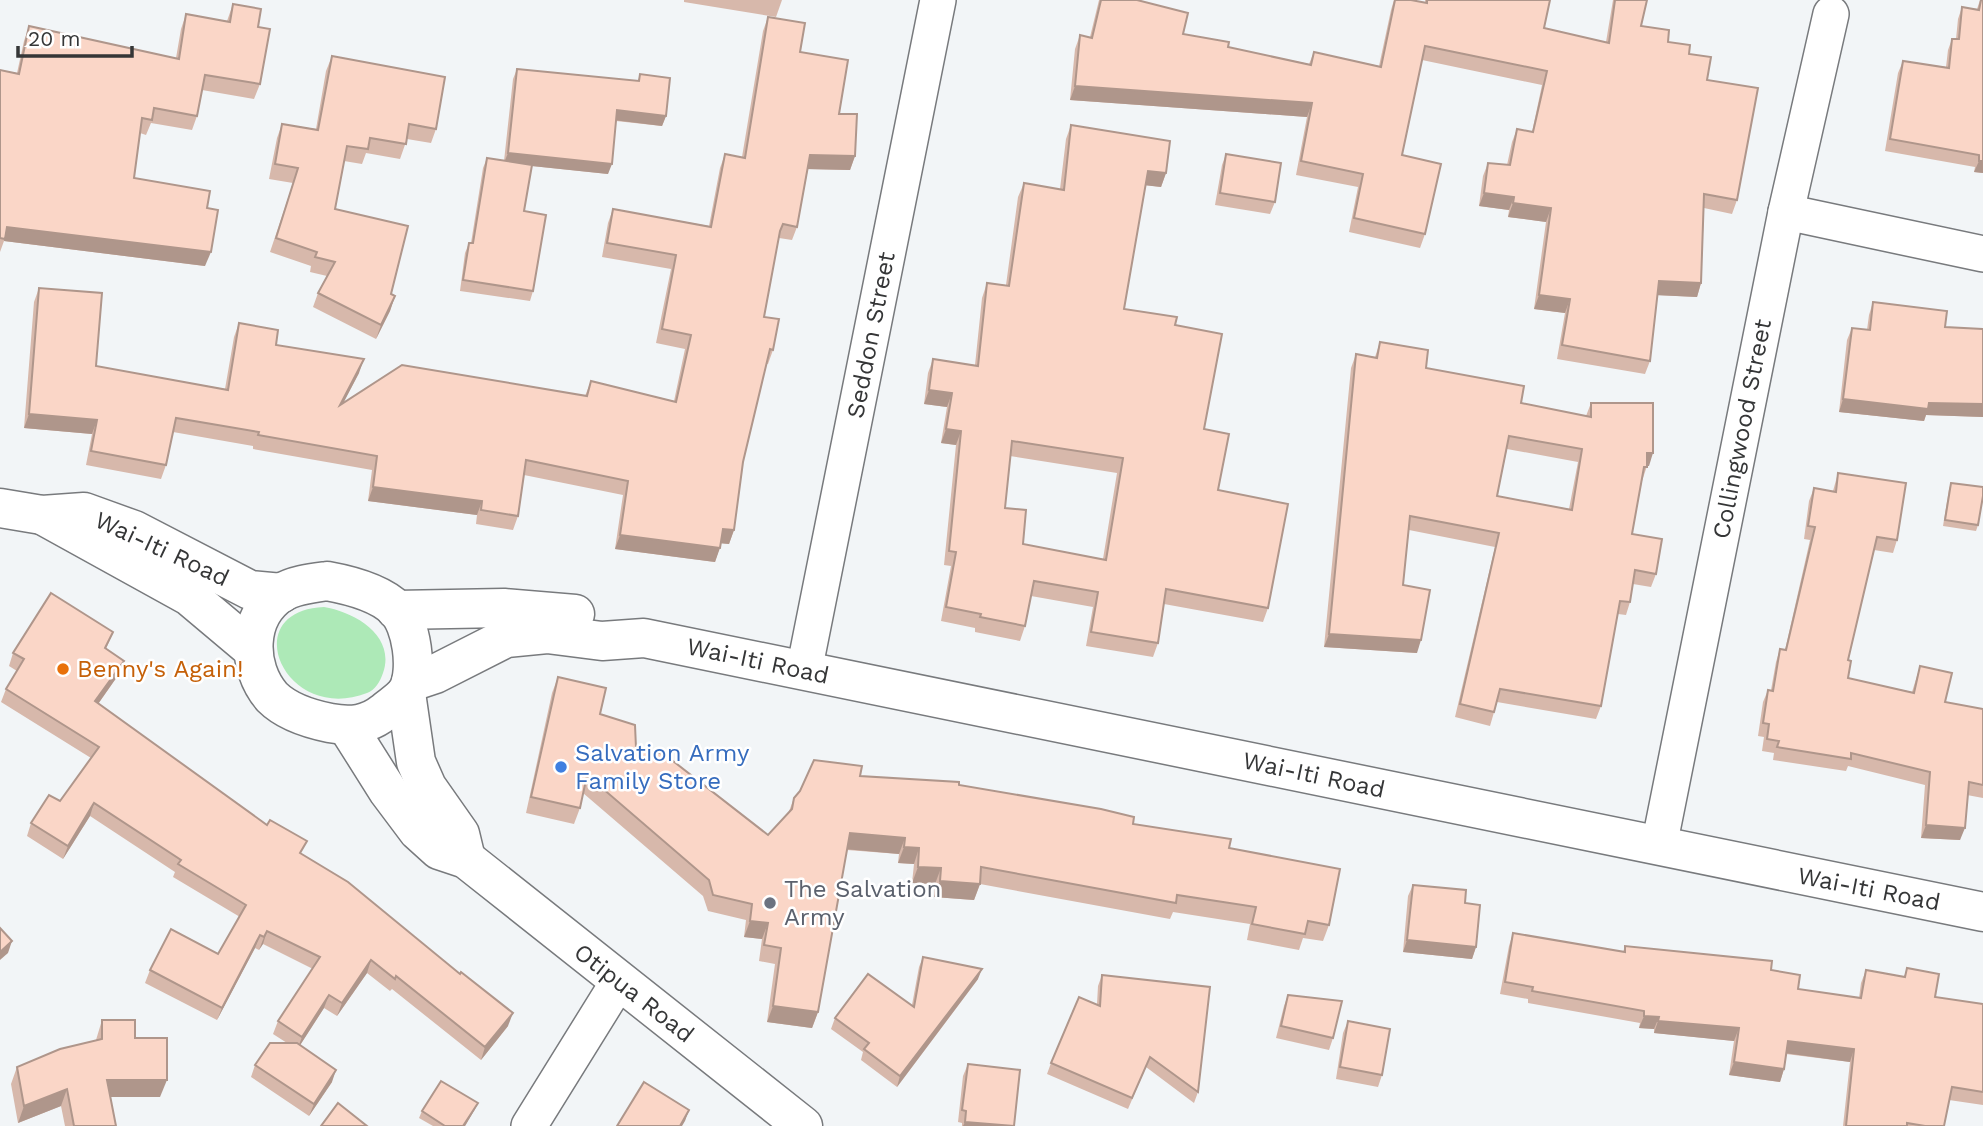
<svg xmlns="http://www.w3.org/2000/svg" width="1983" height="1126" font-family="'Work Sans',sans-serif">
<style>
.green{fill:#ade9b7}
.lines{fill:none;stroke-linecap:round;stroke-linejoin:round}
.street-casing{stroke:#787a7d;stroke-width:38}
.secondary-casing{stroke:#787a7d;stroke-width:41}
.street{stroke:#fff;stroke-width:35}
.secondary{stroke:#fff;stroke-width:38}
.wall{fill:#d7b8ab;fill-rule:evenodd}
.shaded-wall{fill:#af968b}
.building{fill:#fad6c7;stroke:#af968b;stroke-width:2;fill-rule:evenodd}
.food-dot{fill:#e8710a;stroke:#fff;stroke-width:2.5}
.shop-dot{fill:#3f7fe0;stroke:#fff;stroke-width:2.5}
.worship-dot{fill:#6b7280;stroke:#fff;stroke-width:2.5}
.labels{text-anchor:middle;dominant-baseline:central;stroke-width:5;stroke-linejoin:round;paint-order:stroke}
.street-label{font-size:24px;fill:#353637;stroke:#fff}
.food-label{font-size:24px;fill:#c56008;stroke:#fff;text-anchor:start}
.shop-label{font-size:24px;fill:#366cbe;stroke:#fff;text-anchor:start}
.worship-label{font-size:24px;fill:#5b616d;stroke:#fff;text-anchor:start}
</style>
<rect width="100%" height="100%" fill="#f2f5f7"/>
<!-- green -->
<path class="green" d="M324,607C355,612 396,636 383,673C380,682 375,690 367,693C285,725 235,611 324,607Z"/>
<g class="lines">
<!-- street casing -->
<g class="street-casing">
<g id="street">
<path d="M1786,212L1983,254"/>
<path d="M804,671L938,0"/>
<path d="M1659,846L1786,212L1831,14"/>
<path d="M529,1126L619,981"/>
</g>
</g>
<!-- secondary casing -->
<g class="secondary-casing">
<g id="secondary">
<path d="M0,508L42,515L84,512L134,530L250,590L282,593"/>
<path d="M46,517L189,596L252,649"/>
<path d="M327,581C349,585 380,593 396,609C412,625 418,670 408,690C403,699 392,705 384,712C368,725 351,727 330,723C310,719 287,712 272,697C246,667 246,616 281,593C294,585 312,583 327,581Z"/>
<path d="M396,610L504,608L575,614"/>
<path d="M411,682L435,674L506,638L547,634L602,641L644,638L1983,912"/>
<path d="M406,693L416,762L427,787L460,834L466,859"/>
<path d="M347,726L388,791L418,831L439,850L466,859L803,1126"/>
</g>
</g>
<!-- street -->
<use href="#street" class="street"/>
<!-- secondary -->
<use href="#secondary" class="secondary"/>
</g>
<!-- wall -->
<g class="wall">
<path d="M684,0H782L776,17L684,2Z"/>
<path d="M1099,0H1137L1183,34L1228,47L1309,64L1314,52L1379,66L1391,10L1394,0L1425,3V0H1550L1544,28L1606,42L1613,0H1647L1641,26L1689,54L1707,80L1737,200L1732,214L1704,208L1701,283L1697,297L1657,295L1650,361L1645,374L1557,359L1565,313L1534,309L1546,222L1508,217L1509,210L1479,206L1483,176L1488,163L1507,165L1512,142L1517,129L1532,132L1542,85L1422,60L1402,155L1425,234L1420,248L1349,232L1358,187L1296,175L1307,117L1070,100L1075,49L1080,35L1090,37Z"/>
<path d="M1980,0H1983V173L1974,172L1975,167L1885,151L1898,73L1903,61L1946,67L1948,50L1952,39H1956L1958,19L1962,7L1977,9Z"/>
<path d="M233,4L258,27L260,84L254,99L202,90L197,116L192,130L151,123L146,135L140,133L134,178L207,208L205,266L4,241L0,252V70L17,73L24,41L29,26L176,58L181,29L186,14L227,21Z"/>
<path d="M768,17L800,52L839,114L855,156L850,170L808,169L797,227L792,240L779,238L764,317L773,350L768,364H766L743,462L734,530L729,544L721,543L715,562L615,549L623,495L524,475L518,516L513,530L476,524L477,515L368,501L372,470L253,449V446L173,432L166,465L161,479L86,465L92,434L24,428L34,302L39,288L96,366L225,389L234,337L239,323L276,345L359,373L343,403L585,396L591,381L674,401L685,349L656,343L671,269L602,257L608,223L613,209L709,226L720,168L725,154L742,157L763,31Z"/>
<path d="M332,56L436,129L431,143L407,139L400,159L366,153L362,164L344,161L335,209L391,294L395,296L390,311L376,339L313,307L318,293L327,276L310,272L311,266L270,252L293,183L269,179L277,138L282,124L316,129L326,71Z"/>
<path d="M517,69L638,81L640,74L666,116L662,126L616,121L608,174L532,166L524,211L533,291L530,301L460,291L465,253L469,243H471L483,168L487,158L504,161L513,79Z"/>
<path d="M1071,125L1166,173L1161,187L1145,185L1124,309L1175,325L1204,429L1218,490L1268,608L1263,622L1164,604L1158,643L1153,657L1086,646L1093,607L1031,596L1025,626L1020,641L975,632V628L941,621L951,566L944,565L956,445L941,443L947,407L924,404L928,373L933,359L975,365L982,298L987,283L1006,285L1018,197L1024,183L1060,189L1066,139ZM1010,456L1117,473L1103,559L1023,544L1005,508Z"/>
<path d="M1226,154L1275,202L1270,214L1215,205L1222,165Z"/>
<path d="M1873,302L1945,327L1983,329V417L1926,415L1924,421L1839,412L1847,340L1852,328L1867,330L1869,315Z"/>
<path d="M1380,342L1426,368L1521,403L1586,416L1591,403L1649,466H1647L1642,481L1632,534L1656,574L1651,587L1633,584L1630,602L1626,615L1618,614L1601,706L1596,719L1497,702L1490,726L1455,717L1495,547L1409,530L1403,585L1417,653L1324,647L1351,368L1356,354L1375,357ZM1507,449L1578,462L1569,509L1497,496Z"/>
<path d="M1838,473L1897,540L1893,553L1874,550L1848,660V678L1912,692L1920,666L1945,702L1983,709V798L1967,795L1960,840L1921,838L1925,785L1848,766L1846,771L1773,760L1774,753L1762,751L1764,737L1758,736L1763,702L1768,690H1771L1776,662L1780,649L1785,650L1810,540L1804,539L1809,501L1814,488L1833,491Z"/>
<path d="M1951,483L1978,525L1976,531L1943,526L1949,489Z"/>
<path d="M113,632L106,649L119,674L98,704L302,854L508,1026L481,1060L392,989L390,991L367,973L337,1016L324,1008L300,1045L332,1082L309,1116L251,1077L255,1065L287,1043L273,1034L278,1021L313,969L263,944L259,950L255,948L217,1020L145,983L150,970L218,954L240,917L173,877L175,872L90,816L63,859L27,836L31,823L60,801L91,758L1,702L6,689L17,671L9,666L13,653Z"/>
<path d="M558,677L600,714L636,748L768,835L788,814L794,798L860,776L959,785L1229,848L1329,925L1323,941L1303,938L1299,950L1247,940L1250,924L1173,912L1170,919L980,884L974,900L934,897L935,884L912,883L914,864L898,863L899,854L847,850L818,1012L812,1028L767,1022L775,964L759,961L762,939L744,937L746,920L708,911L703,896L583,793L580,808L574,824L526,813L552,693Z"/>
<path d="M1413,885L1465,903L1476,947L1472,959L1403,952L1408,896Z"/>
<path d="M1513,933L1623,952L1625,946L1771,970L1798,989L1859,998L1861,983L1866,970L1904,977L1907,968L1935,997L1983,1004V1105L1949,1100L1944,1126H1843L1850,1062L1786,1054L1784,1069L1780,1082L1729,1075L1734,1041L1654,1033V1029L1639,1028L1640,1023L1528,1003V999L1500,994L1509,946Z"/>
<path d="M923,957L978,979L897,1087L861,1060L863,1052L831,1029L835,1018L912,1005L919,967Z"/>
<path d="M1102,975L1198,1092L1194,1103L1146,1067L1128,1109L1047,1074L1051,1063L1097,1004L1098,986Z"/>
<path d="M1288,995L1333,1038L1329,1050L1276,1038L1284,1006Z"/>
<path d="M102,1020L135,1038L160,1097H110L116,1126H65L61,1106L18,1123L11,1084L17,1067L96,1040Z"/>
<path d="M1348,1021L1382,1075L1378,1087L1336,1079L1343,1033Z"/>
<path d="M968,1064L1014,1126H962V1123L958,1122L963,1076Z"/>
<path d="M475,1109L465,1126H433L419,1118L422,1111Z"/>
</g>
<!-- shaded-wall -->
<g class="shaded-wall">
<path d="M1075,86L1312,103L1307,117L1070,100Z"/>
<path d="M617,110L666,116L662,126L613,120Z"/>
<path d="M508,153L612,164L608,174L504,163Z"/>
<path d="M810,155L855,156L850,170L805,169Z"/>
<path d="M1979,161H1983V173L1974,172Z"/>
<path d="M1148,171L1166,173L1161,187L1143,185Z"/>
<path d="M1484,193L1514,197L1509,210L1479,206Z"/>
<path d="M1513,203L1551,208L1546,222L1508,217Z"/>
<path d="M7,227L211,252L205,266L4,241Z"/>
<path d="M1659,281L1701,283L1697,297L1654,295Z"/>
<path d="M1539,295L1570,299L1565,313L1534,309Z"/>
<path d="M395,296L390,311L376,339L381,325Z"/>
<path d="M364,359L359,373L335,419L340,405Z"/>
<path d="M929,390L952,393L947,407L924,404Z"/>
<path d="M1843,399L1983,404V417L1926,415L1924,421L1839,412Z"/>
<path d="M29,414L97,420L92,434L24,428Z"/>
<path d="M946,429L961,431L956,445L941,443Z"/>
<path d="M1647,453H1653L1649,466H1642Z"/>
<path d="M373,487L482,501L477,515L368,501Z"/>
<path d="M723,529L734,530L729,544L717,543Z"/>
<path d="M620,535L720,548L715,562L615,549Z"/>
<path d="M1329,634L1421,640L1417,653L1324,647Z"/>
<path d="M124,661L119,674L91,714L95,701Z"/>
<path d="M94,803L90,816L63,859L68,846Z"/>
<path d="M1926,825L1965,828L1960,840L1921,838Z"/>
<path d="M850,833L905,838L899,854L844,849Z"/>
<path d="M904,847L919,848L914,864L898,863Z"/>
<path d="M918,867L941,868L935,884L912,883Z"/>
<path d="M940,881L980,884L974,900L934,897Z"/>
<path d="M750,921L768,923L762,939L744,937Z"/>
<path d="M267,931L263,944L259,950L264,937Z"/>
<path d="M260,935L255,948L217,1020L222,1008Z"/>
<path d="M1407,940L1476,947L1472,959L1403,952Z"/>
<path d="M12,941L8,953L0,960V952Z"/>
<path d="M371,960L367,973L337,1016L342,1003Z"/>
<path d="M982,969L978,979L897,1087L900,1076Z"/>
<path d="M329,995L324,1008L297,1050L302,1037Z"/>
<path d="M773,1006L818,1012L812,1028L767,1022Z"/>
<path d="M513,1013L508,1026L481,1060L485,1047Z"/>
<path d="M1644,1016L1659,1017L1654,1029L1639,1028Z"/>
<path d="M1658,1021L1739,1028L1734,1041L1654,1033Z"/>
<path d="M1788,1041L1854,1049L1850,1062L1784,1053Z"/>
<path d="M1734,1062L1784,1069L1780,1082L1729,1075Z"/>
<path d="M336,1070L332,1082L309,1116L314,1104Z"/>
<path d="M107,1080H167L160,1097H101Z"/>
<path d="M67,1089L61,1106L18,1123L24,1106Z"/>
<path d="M478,1103L475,1109L465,1126H463Z"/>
<path d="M689,1110L685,1121L682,1126H680Z"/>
<path d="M965,1122L1009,1126H963Z"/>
</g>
<!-- building -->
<g class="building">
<path d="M1101,0H1137L1188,13L1183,34L1229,42L1228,47L1311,65L1314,52L1381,67L1395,0H1411L1427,3V0H1550L1544,28L1609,43L1615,0H1647L1641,26L1669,30L1668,42L1690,45L1689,54L1711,57L1707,80L1758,88L1737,200L1704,194L1701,283L1659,281L1650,361L1562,345L1570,299L1539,295L1551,208L1513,203L1514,197L1484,193L1488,163L1510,165L1517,129L1533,132L1547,71L1425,46L1402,155L1441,164L1425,234L1354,218L1363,174L1301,161L1312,103L1075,86L1080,35L1092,38Z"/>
<path d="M1981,0H1983V161H1979V155L1890,139L1903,61L1949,68L1952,39H1959L1962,7L1979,10Z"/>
<path d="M233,4L261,9L258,27L270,29L260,84L205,75L197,116L154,108L152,120L142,118L134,178L210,191L207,208L218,210L211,252L7,227L5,239L0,238V70L19,74L29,26L179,59L186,14L230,22Z"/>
<path d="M768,17L805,23L800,52L848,60L839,114H857L855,156L810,155L797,227L783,224L780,231L764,317L779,319L773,350L770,349L743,462L734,530L723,529L720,548L620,535L628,481L526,460L518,516L481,510L482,501L373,487L377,456L258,435L259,432L176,418L166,465L91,451L97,420L29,414L39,288L102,293L96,366L228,390L239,323L278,330L276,345L364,359L340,405L402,365L587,396L591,381L676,402L691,335L662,329L676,255L607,243L613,209L711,227L725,154L745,158Z"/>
<path d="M332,56L445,77L436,129L409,124L406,144L370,138L368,149L347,146L335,209L408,226L391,294L395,296L381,325L318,293L335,262L315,257L317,252L276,238L298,168L275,164L282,124L318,130Z"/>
<path d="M517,69L639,81L640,74L670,78L666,116L617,110L612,164L508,153Z"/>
<path d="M1071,125L1170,141L1166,173L1148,171L1124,309L1177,317L1175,325L1222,334L1204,429L1229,434L1218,490L1288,504L1268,608L1166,589L1158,643L1091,632L1098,592L1034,581L1025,626L980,617L981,614L946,607L956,552L949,551L961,431L946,429L952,393L929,390L933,359L978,366L987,283L1009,286L1024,183L1064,190ZM1012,441L1123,458L1106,560L1023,544L1026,510L1005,508Z"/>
<path d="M1226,154L1281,163L1275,202L1220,193Z"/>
<path d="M487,158L532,165L524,211L546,215L533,291L463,280L469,243H473Z"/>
<path d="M1873,302L1947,311L1945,327L1983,329V404L1929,403L1928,409L1843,399L1852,328L1870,330Z"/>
<path d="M1380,342L1428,350L1426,368L1524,386L1521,403L1591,417V403H1653V453H1647V467H1644L1632,534L1662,539L1656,574L1635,570L1630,602L1620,601L1601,706L1500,689L1494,712L1460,704L1499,533L1410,516L1403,585L1430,590L1421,640L1329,634L1356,354L1377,358ZM1509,436L1582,449L1572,510L1497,496Z"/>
<path d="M1838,473L1906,483L1897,540L1877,537L1848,660L1851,661L1848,678L1914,693L1920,666L1952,673L1945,702L1983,709V785L1969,782L1965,828L1926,825L1930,772L1851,753V759L1777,747L1779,741L1767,739L1769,724L1763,723L1768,690L1773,691L1780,649L1786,650L1815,527L1808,526L1814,488L1836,492Z"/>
<path d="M1951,483L1983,487V496L1978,525L1945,520Z"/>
<path d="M51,593L113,632L105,648L124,661L95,701L267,825L270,820L307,841L300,853L348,882L460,974L461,972L513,1013L485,1047L396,976L395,979L371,960L342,1003L329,995L302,1037L278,1021L320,957L267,931L264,937L260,935L222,1008L150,970L171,929L218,954L246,905L178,864L181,860L94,803L68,846L31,823L49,795L60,801L99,747L6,689L24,659L13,653Z"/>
<path d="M558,677L606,688L600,714L635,725L636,748L664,754L768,835L792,809L794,798L800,791L814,760L862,766L860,776L959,782V785L1101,809L1134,817L1133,824L1231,839L1229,848L1340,869L1329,925L1308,921L1305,934L1252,924L1256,907L1177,895L1176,903L981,867L980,884L940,881L941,868L918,867L919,848L904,847L905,838L850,833L818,1012L773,1006L781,948L764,945L768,923L750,921L752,904L713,895L709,880L587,775L580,808L531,797Z"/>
<path d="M1413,885L1466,890L1465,903L1480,905L1476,947L1407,940Z"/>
<path d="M0,928L12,941L0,952Z"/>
<path d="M1513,933L1625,952V946L1772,961L1771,970L1800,975L1798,989L1861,998L1866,970L1905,977L1907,968L1939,974L1935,997L1983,1004V1092L1952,1087L1944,1126H1925L1907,1123V1126H1846L1854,1049L1788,1041L1784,1069L1734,1062L1739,1028L1658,1021L1659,1017L1644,1016V1011L1532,991L1533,987L1505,982Z"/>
<path d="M923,957L982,969L900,1076L864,1049L869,1043L835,1018L868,974L914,1007Z"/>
<path d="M1102,975L1210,987L1198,1092L1150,1057L1132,1098L1051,1063L1079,997L1100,1006Z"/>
<path d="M1288,995L1342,1001L1333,1038L1281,1026Z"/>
<path d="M102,1020H135V1038H167V1080H107L116,1126H74L67,1089L24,1106L17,1067L60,1049L102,1039Z"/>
<path d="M1348,1021L1390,1029L1382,1075L1340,1067Z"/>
<path d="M270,1043H297L336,1070L314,1104L255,1065Z"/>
<path d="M968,1064L1020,1070L1014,1126L965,1122L966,1111L962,1110Z"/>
<path d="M441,1081L478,1103L463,1126H445L422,1111Z"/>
<path d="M644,1082L689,1110L680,1126H617Z"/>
<path d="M338,1103L367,1126H321Z"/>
</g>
<!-- markers -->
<circle class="food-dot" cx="63" cy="669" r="7"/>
<circle class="shop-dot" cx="561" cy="767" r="7"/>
<circle class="worship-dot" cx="770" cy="903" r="7"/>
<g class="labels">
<!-- street labels -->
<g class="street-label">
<text transform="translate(871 335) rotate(-79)">Seddon Street</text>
<text transform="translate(1742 429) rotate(-79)">Collingwood Street</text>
<text transform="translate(162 549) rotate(25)">Wai-Iti Road</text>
<text transform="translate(758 661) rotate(12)">Wai-Iti Road</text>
<text transform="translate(1314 775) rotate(12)">Wai-Iti Road</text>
<text transform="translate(1869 889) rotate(11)">Wai-Iti Road</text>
<text transform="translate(634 993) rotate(38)">Otipua Road</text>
</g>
<!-- food labels -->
<g class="food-label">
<text x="77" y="669">Benny's Again!</text>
</g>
<!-- shop labels -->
<g class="shop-label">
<text x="575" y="753">Salvation Army<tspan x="575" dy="28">Family Store</tspan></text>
</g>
<!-- worship labels -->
<g class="worship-label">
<text x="784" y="889">The Salvation<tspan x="784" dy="28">Army</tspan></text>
</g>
</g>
<!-- scale -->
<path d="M18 46v10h114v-10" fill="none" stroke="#353637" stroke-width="3.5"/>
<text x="28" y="46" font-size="21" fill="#353637" stroke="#ffffff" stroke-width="5" paint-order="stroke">20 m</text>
</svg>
